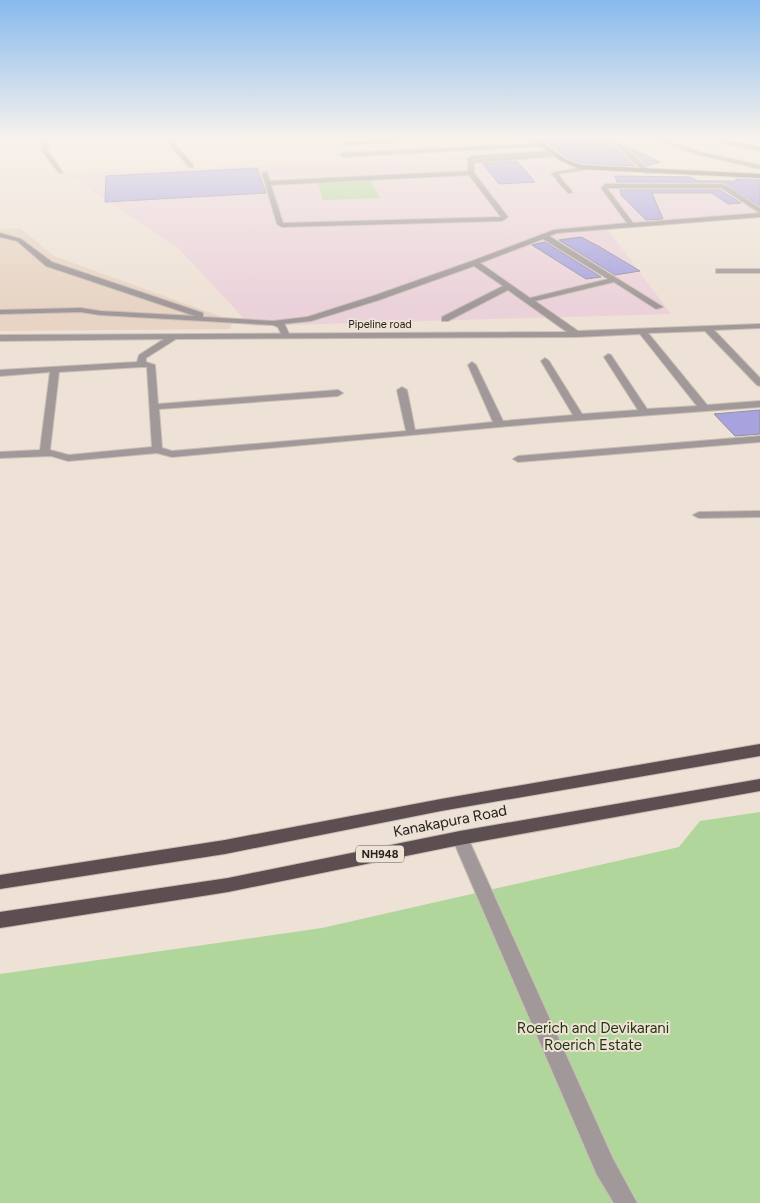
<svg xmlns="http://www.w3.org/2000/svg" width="760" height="1203" font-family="Figtree,sans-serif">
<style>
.built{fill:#e7d4c4}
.education{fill:#ebd2da}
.green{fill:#b1d69c}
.building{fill:#a8a2df;stroke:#91909e}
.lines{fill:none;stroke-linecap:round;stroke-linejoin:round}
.service-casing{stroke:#cabeb4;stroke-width:2}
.minor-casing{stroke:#cabeb4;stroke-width:2}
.secondary-casing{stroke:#cabeb4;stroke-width:2}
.trunk-casing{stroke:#cabeb4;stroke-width:2}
.service{fill:#a09899;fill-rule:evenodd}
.minor{fill:#a09899;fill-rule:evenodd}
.secondary{fill:#7f7375;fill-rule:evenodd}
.trunk{fill:#5d4f51;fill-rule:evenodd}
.labels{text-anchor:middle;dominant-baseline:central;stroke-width:4;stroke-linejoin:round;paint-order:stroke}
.far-street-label{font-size:11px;fill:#25211c;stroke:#eee1d5}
.shield{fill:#eee1d5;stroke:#615b54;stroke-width:1}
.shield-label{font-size:11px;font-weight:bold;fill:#25211c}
.near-street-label{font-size:15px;fill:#25211c;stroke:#eee1d5}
.near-park-label{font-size:15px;fill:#1d340b;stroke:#eee1d5}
</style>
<rect width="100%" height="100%" fill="#eee1d5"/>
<!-- built -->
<path class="built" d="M20,228L54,256L233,321L230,329L0,331V230Z"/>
<!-- education -->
<path class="education" d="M549,152L560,160L578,168L639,175L760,184V218L606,227L671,314L251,326L177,247L67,174Z"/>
<!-- green -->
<g class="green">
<path d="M371,181L380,198L323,200L318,182Z"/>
<path d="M760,812V1203H0V974L322,928L679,847L700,821Z"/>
</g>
<!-- building -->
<g class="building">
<path d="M578,137H599L603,143L615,147L635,166L581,163L566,157L542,139Z"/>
<path d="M628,147L660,162L647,166Z"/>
<path d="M517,161L535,182L499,184L483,164Z"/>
<path d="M257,168L266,193L105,202L106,176Z"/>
<path d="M615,176L690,177L698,181H737L735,179L760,180V206L722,182H617Z"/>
<path d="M620,190H720L741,203L728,204L712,193H652L663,219L646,220L621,195Z"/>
<path d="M581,237L600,247L640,271L615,275L559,240Z"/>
<path d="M545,242L601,277L586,279L532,245Z"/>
<path d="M760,410V434L735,436L714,414Z"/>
</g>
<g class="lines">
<!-- service casing -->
<g class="service-casing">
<g id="service">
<path d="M724,140L760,147V151L722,143Z"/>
<path d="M556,153L558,156L474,163V173L508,217L502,221L282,227L277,224L262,173L267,172L270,181L468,171V162L471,160ZM469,175L501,217L283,223L271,185Z"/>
<path d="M557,179H561L572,191V193H568L557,181Z"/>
<path d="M0,233L21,239L52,262L203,313V317L273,321L284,323L290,336L283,338L278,327L273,325L100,315L81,312L0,314V310L81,308L100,311L195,316L46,266L17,241L0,237Z"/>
<path d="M760,511V517L699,518L693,515L699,512Z"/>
</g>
</g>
<!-- minor casing -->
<g class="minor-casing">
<g id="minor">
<path d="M42,137H48V151L63,173H59L42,151Z"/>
<path d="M163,137H169L193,165V167H189Z"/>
<path d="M435,137L454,138L345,145L342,143Z"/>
<path d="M601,137C620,137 636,158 649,171V173H645L616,145L604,141Z"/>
<path d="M646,137H655L703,153L760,165V169L700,155Z"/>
<path d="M543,143L541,146L343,157L340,155L343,153Z"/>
<path d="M553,151L555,154L473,159L475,161L472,163L467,160L471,156Z"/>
<path d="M587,166L589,169L558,174L562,180L559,182L551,173Z"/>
<path d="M605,184H722L729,187L760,208V213L721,188H607L633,223L760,213V217L557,233L549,236L663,307L656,309L614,282L535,301L578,331L760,324V328L714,330L760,378V386L757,385L705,331L648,333L707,405L760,401V407L544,423L172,457L157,453L68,461L51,456L0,458V452L40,450L50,372L0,376V370L137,362L139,355L164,339L0,341V335L567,332L508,290L448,321H442V317L503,286L474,266L379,300L311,321L273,325L269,323L273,321L307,317L373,296L472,261L554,230L627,223L601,188ZM543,239L608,279L530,298L480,263ZM640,334L697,406L647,409L611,355L608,354L604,357L638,410L582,414L549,361L545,358L541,361L573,415L503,421L476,365L472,362L468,365L493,422L415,430L407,390L402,387L397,390L406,431L172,451L162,448L159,409L338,396L343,393L338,390L158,404L155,365L146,362V358L176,339L576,337ZM141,367H147L152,447L69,455L50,450L59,372Z"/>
<rect x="716" y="269" width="44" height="4"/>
<path d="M760,436V442L518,462L513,459L518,456Z"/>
<path d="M460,832L466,834L468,838L613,1159L637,1203H614L597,1175L452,838L454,834Z"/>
</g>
</g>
<!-- secondary casing -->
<g class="secondary-casing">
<path id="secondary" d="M529,137H536L565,159L581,165L760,174V178L580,169L561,161Z"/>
</g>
<!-- trunk casing -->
<g class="trunk-casing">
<g id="trunk">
<path d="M760,744V756L441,811L225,854L0,889V875L225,840L441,799Z"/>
<path d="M760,779V791L460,845L228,892L0,928V912L228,878L460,831Z"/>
</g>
</g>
<!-- service -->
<use href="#service" class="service"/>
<!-- minor -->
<use href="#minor" class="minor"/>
<!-- secondary -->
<use href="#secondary" class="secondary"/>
<!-- trunk -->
<use href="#trunk" class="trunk"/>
</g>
<!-- sky -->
<linearGradient id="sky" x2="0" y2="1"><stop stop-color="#87baee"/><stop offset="0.45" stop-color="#f7f2ec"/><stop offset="1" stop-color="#f7f2ec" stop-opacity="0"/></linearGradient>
<rect width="760" height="306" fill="url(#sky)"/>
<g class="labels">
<!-- far-street labels -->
<g class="far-street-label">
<text x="380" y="324">Pipeline road</text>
</g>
<!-- shield labels -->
<rect class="shield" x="356" y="845.5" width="48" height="17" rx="4"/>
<g class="shield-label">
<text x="380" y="854">NH948</text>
</g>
<!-- near-street labels -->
<g class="near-street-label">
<text transform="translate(450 821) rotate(-11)">Kanakapura Road</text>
</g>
<!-- near-park labels -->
<g class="near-park-label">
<text x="593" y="1028">Roerich and Devikarani<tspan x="593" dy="17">Roerich Estate</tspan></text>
</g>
</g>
</svg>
